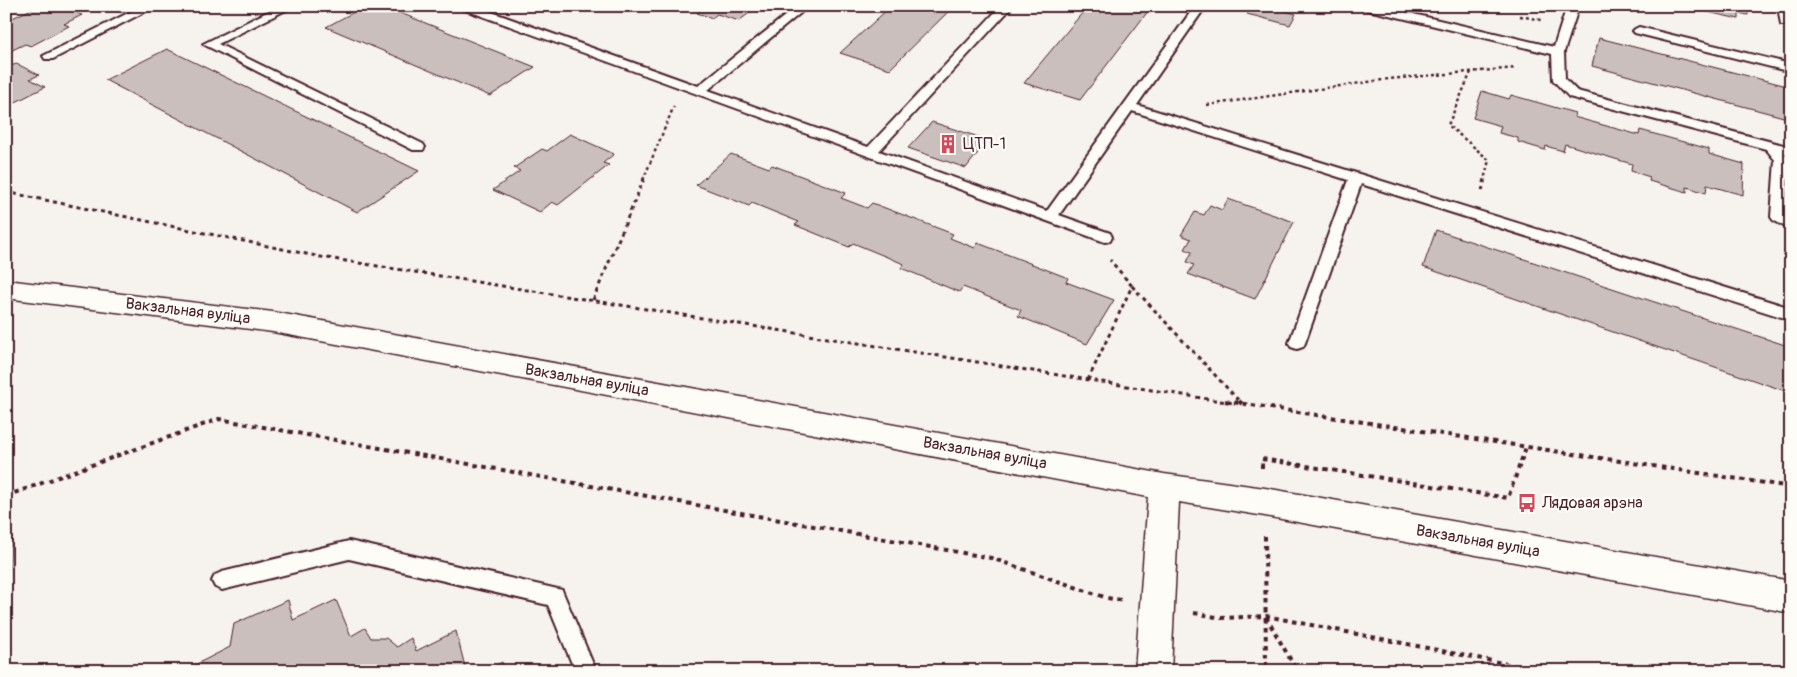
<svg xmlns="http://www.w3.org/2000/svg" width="1797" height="677" font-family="Pangolin,sans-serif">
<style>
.building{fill:#cbbfbe;stroke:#4a1f2b}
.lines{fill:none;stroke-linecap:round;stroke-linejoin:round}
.service-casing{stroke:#4a1f2b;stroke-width:4}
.secondary-casing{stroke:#4a1f2b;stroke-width:3}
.path-far2{stroke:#4a1f2b;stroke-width:2.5;stroke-dasharray:3 3;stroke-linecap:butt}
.path-far1{stroke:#4a1f2b;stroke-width:3;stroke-dasharray:4 4;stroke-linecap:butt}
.path{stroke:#4a1f2b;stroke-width:4;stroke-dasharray:4.5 4.5;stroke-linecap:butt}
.service{fill:#fdfcf7;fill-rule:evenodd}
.secondary{fill:#fdfcf7;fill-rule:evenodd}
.labels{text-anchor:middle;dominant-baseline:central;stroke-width:4.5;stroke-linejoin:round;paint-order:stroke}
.poi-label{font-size:16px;fill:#4a1f2b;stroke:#fdfcf7;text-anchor:start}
.street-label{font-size:16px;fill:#4a1f2b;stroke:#fdfcf7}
</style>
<rect width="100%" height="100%" fill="#f6f3ef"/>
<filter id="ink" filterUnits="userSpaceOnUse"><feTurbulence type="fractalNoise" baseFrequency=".02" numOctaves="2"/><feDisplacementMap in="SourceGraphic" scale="10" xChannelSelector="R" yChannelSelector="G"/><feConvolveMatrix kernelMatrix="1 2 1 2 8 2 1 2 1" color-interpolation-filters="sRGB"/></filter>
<g filter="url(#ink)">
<!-- building -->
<g class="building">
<path d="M38,6L45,9L51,6H61L82,15L64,24L69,26L31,46L25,44L6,53V21Z"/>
<path d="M365,6H383L535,67L490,96L326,27Z"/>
<path d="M693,6H766L759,12L753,10L739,21L717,14L712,18L697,13L702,9Z"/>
<path d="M891,6H954L890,69L840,53Z"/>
<path d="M1088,6H1152L1080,100L1024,83Z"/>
<path d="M1252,6H1266L1296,14L1290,25L1247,14Z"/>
<path d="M1748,6V15L1739,13V19L1685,7Z"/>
<path d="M1599,38L1791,87V119L1592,66Z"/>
<path d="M167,49L419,171L357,212L105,80Z"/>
<path d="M17,64L39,75L30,79L45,87L6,107V67Z"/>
<path d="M1482,91L1509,99L1511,95L1575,113L1574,117L1639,135L1640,130L1709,149V154L1744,164L1743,195L1707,185L1706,193L1687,187V192L1649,181L1650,177L1631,171L1632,164L1565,144L1563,151L1546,146L1545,150L1518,142V138L1499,133L1501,126L1473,118Z"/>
<path d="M932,122L988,140L966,168L908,148Z"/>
<path d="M570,134L614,154L603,163L609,165L558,205L552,202L540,212L493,190L520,171L514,168L542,149L547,151Z"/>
<path d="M731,154L769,168L772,165L846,193L841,198L867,208L872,203L953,234L950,238L975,248L978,243L1068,278L1066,282L1114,300L1087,344L1018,316L1021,310L963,287L959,292L901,268L904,264L853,243L849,247L795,225L799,222L752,203L749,206L696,185Z"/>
<path d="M1228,199L1294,222L1255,299L1188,274L1194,265L1187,262L1192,252L1185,249L1191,239L1181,235L1195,212L1204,215L1210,205L1222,210Z"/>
<path d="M1436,230L1791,347V393L1423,267Z"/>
<path d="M11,540L8,604L6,605V542Z"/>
<path d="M288,600L293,620L336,600L351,636L365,628L371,638H386L397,647L411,638L416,651L456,631L466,671H183L230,647L234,624Z"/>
<path d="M502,662L505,671H485Z"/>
</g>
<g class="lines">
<!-- service casing -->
<g class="service-casing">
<g id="service">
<path d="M142,6H156L53,59H45L43,56Z"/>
<path d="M279,6H294L218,44L423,144L425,147L423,150H413L203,44Z"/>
<path d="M459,6H475L698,86L797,6H809L708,90L868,147L1001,6H1013L879,151L1047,211L1195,6H1206L1137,105L1791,308V320L1361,184L1305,343L1303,347L1297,349L1291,347L1289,343L1348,180L1132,111L1059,215L1110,233L1112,237L1110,241L1105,242L460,8Z"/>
<path d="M1359,6H1379L1554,47L1567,6H1579L1564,52L1565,79L1577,91L1791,147V155L1784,153L1789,160L1785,215L1791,218V230L1773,220L1771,217L1775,160L1766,149L1569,97L1553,80L1552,54L1364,9Z"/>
<path d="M1778,6H1790L1791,23L1789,25H1781Z"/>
<path d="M1639,27L1791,64V72L1635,33L1633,31L1635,29Z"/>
<path d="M349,541L562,590L596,671H575L548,605L349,559L222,590L215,587L212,581L215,575L222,572Z"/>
</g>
</g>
<!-- secondary casing -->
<g class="secondary-casing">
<path id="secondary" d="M6,280L273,312L1164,474L1265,488L1791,581V613L1265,516L1179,502L1171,671H1135L1148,497L273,332L6,298Z"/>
</g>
<!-- path-far2 -->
<g class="path-far2">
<path d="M1489,11L1500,6"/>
<path d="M1520,16L1541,20"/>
<path d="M1471,72L1448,125L1489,160L1484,180"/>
<path d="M1207,105L1389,79L1516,68"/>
<path d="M643,180L674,106"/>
</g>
<!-- path-far1 -->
<g class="path-far1">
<path d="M1482,191L1485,179"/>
<path d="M6,192L321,257L1233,403"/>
<path d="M1132,286L1241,403"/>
<path d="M593,300L644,179"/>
<path d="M1088,380L1132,286L1110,260"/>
</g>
<!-- path -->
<g class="path">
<path d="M1225,401L1791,487"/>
<path d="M1239,401L1242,404"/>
<path d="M1262,468V459L1508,498L1526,447"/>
<path d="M6,496L219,419L991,558L1107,598L1121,600"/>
<path d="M1265,536L1266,671"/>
<path d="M1194,613L1222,618L1266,616L1543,671"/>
<path d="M1266,617L1297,671"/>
</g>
<!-- service -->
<use href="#service" class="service"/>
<!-- secondary -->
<use href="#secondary" class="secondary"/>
</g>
</g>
<!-- icons -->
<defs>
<g id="building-bare" transform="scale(1.5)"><path d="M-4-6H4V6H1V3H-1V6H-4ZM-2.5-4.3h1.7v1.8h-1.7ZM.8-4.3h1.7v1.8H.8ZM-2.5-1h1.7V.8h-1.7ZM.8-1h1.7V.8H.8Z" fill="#d1495b" stroke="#fdfcf7" stroke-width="2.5" paint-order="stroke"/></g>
<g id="bus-bare" transform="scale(1.5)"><path d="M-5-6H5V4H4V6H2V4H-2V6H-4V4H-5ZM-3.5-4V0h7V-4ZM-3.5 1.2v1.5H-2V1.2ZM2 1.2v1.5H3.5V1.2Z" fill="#d1495b" stroke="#fdfcf7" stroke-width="2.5" paint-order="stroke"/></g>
</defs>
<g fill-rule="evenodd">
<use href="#building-bare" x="948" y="144"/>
<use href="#bus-bare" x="1527" y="503"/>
</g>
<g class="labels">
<!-- poi labels -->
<g class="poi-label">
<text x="963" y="144">ЦТП-1</text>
<text x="1542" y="503">Лядовая арэна</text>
</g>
<!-- street labels -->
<g class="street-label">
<text transform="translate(188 311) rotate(7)">Вакзальная вуліца</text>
<text transform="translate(587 380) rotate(10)">Вакзальная вуліца</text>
<text transform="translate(985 453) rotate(10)">Вакзальная вуліца</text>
<text transform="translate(1478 541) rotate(10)">Вакзальная вуліца</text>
</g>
</g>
<!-- margin -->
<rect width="1797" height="677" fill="none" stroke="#fdfcf7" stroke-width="25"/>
<rect x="12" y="12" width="1772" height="652" fill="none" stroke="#4a1f2b" stroke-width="2" filter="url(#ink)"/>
</svg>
